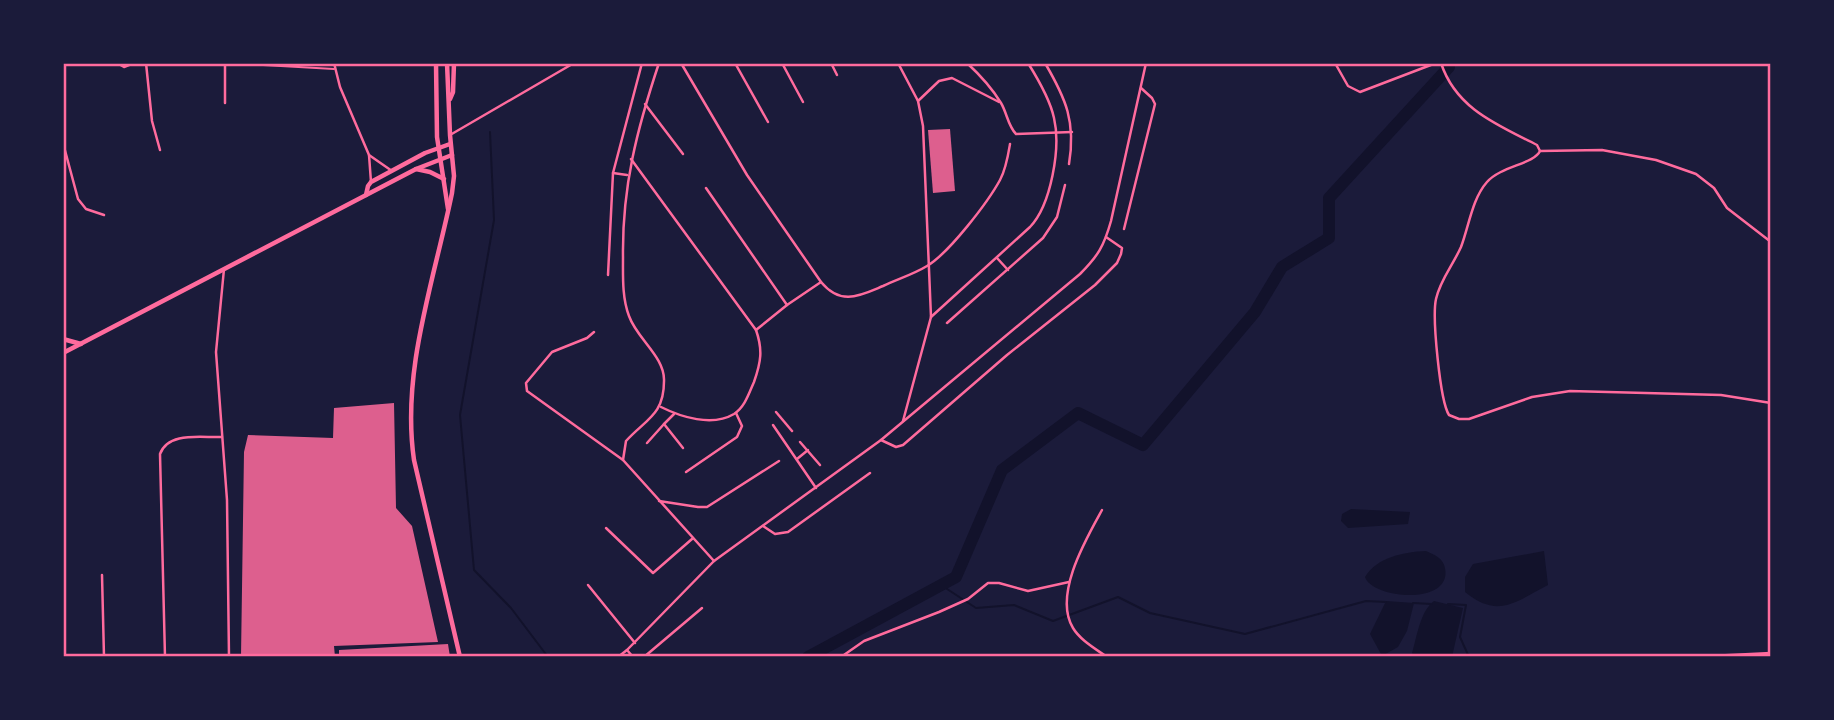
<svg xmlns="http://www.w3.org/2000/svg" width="1834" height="720" font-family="Montserrat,sans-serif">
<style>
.water{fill:#12122b}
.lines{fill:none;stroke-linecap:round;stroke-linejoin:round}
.stream{stroke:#12122b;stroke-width:2}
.river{stroke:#12122b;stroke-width:12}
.building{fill:#dd5f8e}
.service{stroke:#ff6b9d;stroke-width:2}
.minor{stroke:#ff6b9d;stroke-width:2.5}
.secondary{stroke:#ff6b9d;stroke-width:4.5}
.primary{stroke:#ff6b9d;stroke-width:4.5}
.neatline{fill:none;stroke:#ff6b9d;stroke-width:2.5}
</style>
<rect width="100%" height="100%" fill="#1b1b3a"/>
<!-- water -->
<g class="water">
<path d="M1351,509L1410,512L1408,524L1348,528L1341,521L1342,514Z"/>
<path d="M1426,551C1435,555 1443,558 1445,568C1453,606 1372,599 1365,577C1377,557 1404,552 1426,551Z"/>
<path d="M1544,551L1548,585C1515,602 1498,619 1465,592V577L1473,564Z"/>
<path d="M1386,601L1414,603L1407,631L1398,647L1382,656L1370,634Z"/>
<path d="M1434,601L1463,608L1452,657H1415L1412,653C1417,637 1420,611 1434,601Z"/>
</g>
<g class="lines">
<!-- stream -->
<g class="stream">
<path d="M1449,67L1452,63"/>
<path d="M490,132L494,220L460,415L474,570L511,608L548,657"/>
<path d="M941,585L976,608L1014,605L1053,621L1118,597L1150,613L1245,634L1366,601L1386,602"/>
<path d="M1413,603L1432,604"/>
<path d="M1448,604L1466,605L1460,637L1469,657"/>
</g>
<!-- river -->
<path class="river" d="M808,657L956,577L1002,470L1078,413L1143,445L1255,312L1282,267L1329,238V198L1449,67"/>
</g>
<!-- building -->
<g class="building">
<path d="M950,129L955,191L933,193L928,130Z"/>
<path d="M394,403L396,508L412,526L438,642L334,646L335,657H241L244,452L248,435L333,438L334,408Z"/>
<path d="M448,644L450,657H339V650Z"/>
</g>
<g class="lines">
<!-- service -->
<path class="service" d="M227,63L334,69"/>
<!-- minor -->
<g class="minor">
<path d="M117,63L124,67L134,63"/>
<path d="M146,63L152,121L160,150"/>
<path d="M334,63L340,87L369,155L371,182"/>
<path d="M681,63L747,175L821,282C841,306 859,296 883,286C898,279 914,274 927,266C949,253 988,202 1000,180C1006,169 1008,156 1010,144"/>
<path d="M735,63L768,122"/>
<path d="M782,63L803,102"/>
<path d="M831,63L837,75"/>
<path d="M898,63L918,101L923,126L931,317L903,421"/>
<path d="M967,63C980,75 992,88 1001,103C1007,113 1008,126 1016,134L1072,132"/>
<path d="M1045,63C1066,99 1076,122 1069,164"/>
<path d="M1295,63H1300"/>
<path d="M1335,63L1348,86L1360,92L1436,63"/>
<path d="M1441,63C1456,109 1498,125 1537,145L1540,151C1534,164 1501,166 1487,182C1472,199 1469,226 1461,247C1453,265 1440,280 1436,299C1432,317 1440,401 1449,415L1459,419H1469L1532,397L1570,391L1721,395L1771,403"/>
<path d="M918,101L939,81L952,78L999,102"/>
<path d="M225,103V63"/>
<path d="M645,104L683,154"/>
<path d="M450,135L574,63"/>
<path d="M63,143L78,199L86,209L104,215"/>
<path d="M1540,151L1602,150L1656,160L1696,174L1714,188L1727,208L1771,242"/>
<path d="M369,155L392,171"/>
<path d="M631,159L756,330C763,350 761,362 754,382C749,393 745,407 734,414C712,427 681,417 661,407"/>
<path d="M613,173L627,175"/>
<path d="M706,188L787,305"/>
<path d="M1124,229L1155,104L1152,98L1141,88"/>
<path d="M997,258L1008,270"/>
<path d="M224,269L216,352L227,500L229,657"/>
<path d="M608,275L613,173L642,63"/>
<path d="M931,317L1030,227C1051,205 1061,148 1054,118C1050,99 1038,79 1028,63"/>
<path d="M947,323L1043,238L1057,217L1065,185"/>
<path d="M756,330L787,305L821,282"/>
<path d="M594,332L587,338L552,352L526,383L527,391L623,460L714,561"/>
<path d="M776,412L792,431"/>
<path d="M664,424L674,414"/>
<path d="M773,425L816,488"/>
<path d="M881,440L896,447L903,445L1007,355L1095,285L1117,263L1121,254L1122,248L1106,237"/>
<path d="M800,442L820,465"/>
<path d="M647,443L664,424L683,448"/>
<path d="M797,459L808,450"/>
<path d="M623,460L626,441C646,419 664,415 664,381C665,357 637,339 629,316C622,298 623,276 623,257C622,187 637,129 659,63"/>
<path d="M686,472L737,437L742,426L736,413"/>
<path d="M659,501L698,507H707L779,461"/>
<path d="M1102,510C1086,539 1053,595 1073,628C1080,640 1096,649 1107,657"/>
<path d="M763,526L775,534L788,532L870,473"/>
<path d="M606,528L653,573L692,539"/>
<path d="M102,575L104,657"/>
<path d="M588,585L635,643"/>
<path d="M627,650L633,657"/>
<path d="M165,657L160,454C168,431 202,438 222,437"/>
<path d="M618,657L627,650L714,561L881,440L1080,274C1098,256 1104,246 1111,221L1146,63"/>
<path d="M644,657L702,608"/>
<path d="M841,657L864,641L939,612L968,599L988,583H999L1028,591L1069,582"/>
<path d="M1689,657L1771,653"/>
</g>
<!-- secondary -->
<g class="secondary">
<path d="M366,195L368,186L371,182L425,153L450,144"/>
<path d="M63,339L81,344"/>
<path d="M63,353L416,169L452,155"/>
</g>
<!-- primary -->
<g class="primary">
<path d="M436,63L437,137L448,209"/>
<path d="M447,63L450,135L454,176L452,193C434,281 401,371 414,460L460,657"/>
<path d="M450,99L453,92L454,63"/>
<path d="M416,169L430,172L444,179"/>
</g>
</g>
<!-- border -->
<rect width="1834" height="720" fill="none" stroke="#1b1b3a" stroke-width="130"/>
<rect x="65" y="65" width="1704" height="590" class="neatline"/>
</svg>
